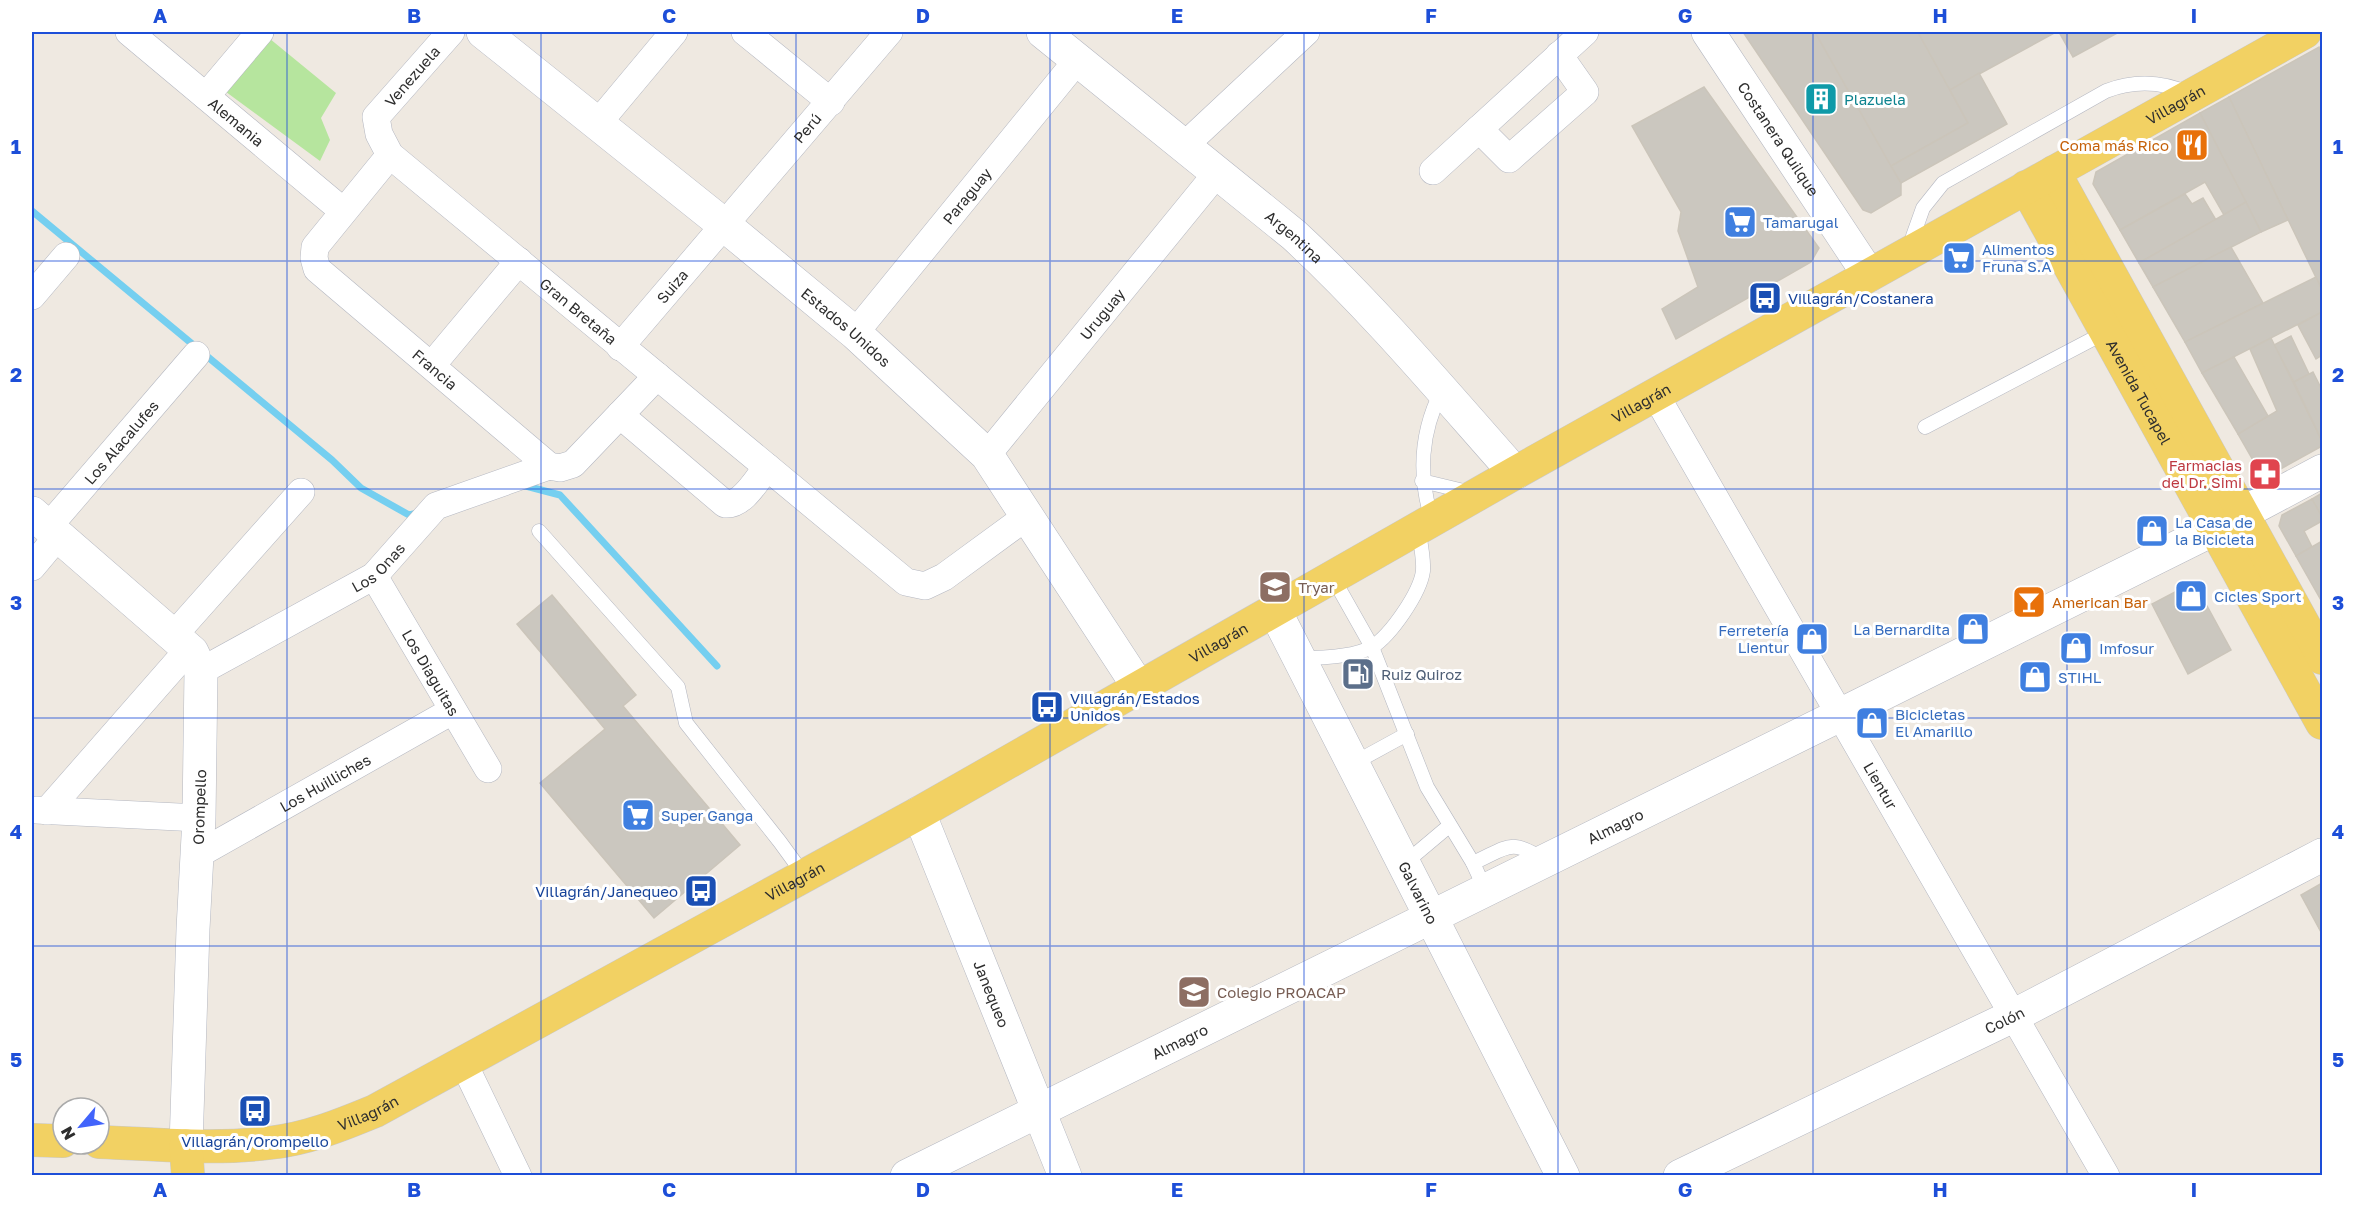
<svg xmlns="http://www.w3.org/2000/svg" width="2354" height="1207" font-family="'Golos Text',sans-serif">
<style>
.green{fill:#b6e59e}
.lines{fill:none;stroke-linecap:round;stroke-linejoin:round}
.stream{stroke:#75cff0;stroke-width:7}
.building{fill:#cbc7bf;stroke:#cbc5ba;stroke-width:1.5}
.lane-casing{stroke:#b4b7c1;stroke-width:15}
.street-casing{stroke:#b4b7c1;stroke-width:28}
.secondary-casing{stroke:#b4b7c1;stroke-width:34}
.primary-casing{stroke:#c9c9c9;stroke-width:34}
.lane{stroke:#fff;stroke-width:14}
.street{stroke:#fff;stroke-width:27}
.secondary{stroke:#fff;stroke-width:33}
.primary{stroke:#f2d163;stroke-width:33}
.grid{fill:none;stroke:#1d4ed8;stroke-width:1.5;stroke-opacity:0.55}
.labels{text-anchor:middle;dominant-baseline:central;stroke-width:6;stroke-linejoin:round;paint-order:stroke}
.street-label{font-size:15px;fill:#2e2e2e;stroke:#fff}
.culture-label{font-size:15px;fill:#0d838f;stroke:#fff;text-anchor:start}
.food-label{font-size:15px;fill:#c56008;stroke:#fff;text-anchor:end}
.shop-label{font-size:15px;fill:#366cbe;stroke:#fff;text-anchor:start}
.transit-label{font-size:15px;fill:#164399;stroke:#fff;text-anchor:start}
.health-label{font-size:15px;fill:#be3a42;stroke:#fff;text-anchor:end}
.education-label{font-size:15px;fill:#785e54;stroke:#fff;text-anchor:start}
.service-label{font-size:15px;fill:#4e5e75;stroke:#fff;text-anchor:start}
.neatline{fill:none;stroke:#1d4ed8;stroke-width:2}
.grid-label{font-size:20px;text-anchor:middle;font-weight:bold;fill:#1d4ed8}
</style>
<rect width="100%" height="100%" fill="#efe9e1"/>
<!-- green -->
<path class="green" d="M264,34L336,93L321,118L330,140L320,161L222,89Z"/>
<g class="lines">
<!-- stream -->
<g class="stream">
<path d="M32,211L332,460L361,488L409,515L418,513"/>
<path d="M522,485L560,495L717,666"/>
</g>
</g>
<!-- building -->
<g class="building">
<path d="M1743,32H1815L1901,183V195L1871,213L1863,210Z"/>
<path d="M1815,32H1918L1968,123L1891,166Z"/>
<path d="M1918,32H2056L1950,90Z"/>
<path d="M2059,32H2119L2073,57Z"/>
<path d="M2319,47L2322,56V290L2229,97Z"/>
<path d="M1979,73L2007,124L1901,183L1891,166L1968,123L1950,90Z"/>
<path d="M1704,87L1819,248L1811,262L1676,339L1662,309L1698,287L1678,231L1681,212L1632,126Z"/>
<path d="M2229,97L2288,220L2261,232L2200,113Z"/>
<path d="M2200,113L2246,202L2224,215L2205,182L2120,230L2093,184L2096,172Z"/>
<path d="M2185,194L2192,204L2203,198L2216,220L2139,263L2120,230Z"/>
<path d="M2246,202L2261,232L2153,287L2139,263Z"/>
<path d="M2231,247L2263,303L2185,342L2153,287Z"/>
<path d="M2316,277L2322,290V312L2202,373L2185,342Z"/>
<path d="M2322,312V355L2316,359L2298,325Z"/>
<path d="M2291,336L2309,374L2294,382L2274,345Z"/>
<path d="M2271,338L2322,441V446L2268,476L2261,474L2238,434L2277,411L2250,349Z"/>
<path d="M2234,357L2268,416L2238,434L2202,373Z"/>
<path d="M2313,372L2322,390V441L2294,382Z"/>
<path d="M2322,493V517L2312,499Z"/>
<path d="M2312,499L2322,517V521L2304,531L2312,547L2296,556L2279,526L2282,515Z"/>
<path d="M2322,541V602L2296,556Z"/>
<path d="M2194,582L2231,650L2188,674L2152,604Z"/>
<path d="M552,595L636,695L623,706L740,845L654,918L540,783L605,729L517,624Z"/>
<path d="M2322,883V934L2301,895Z"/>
</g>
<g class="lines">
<!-- lane casing -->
<g class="lane-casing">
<g id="lane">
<path d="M1912,249L1913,236L1923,208L1943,183L2106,91C2135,80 2162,81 2190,94"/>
<path d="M1925,427L2106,332"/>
<path d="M1422,481L1472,493"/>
<path d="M1432,520C1418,475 1420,433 1442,390"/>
<path d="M539,531L678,687L686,723L780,842L804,875"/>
<path d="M1333,578L1372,647L1427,787L1473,863"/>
<path d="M1300,658C1320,658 1354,657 1372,647C1391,635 1420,593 1423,571C1424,558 1420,543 1419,530"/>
<path d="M1354,763L1407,734"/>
<path d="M1405,863L1449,826"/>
<path d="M1485,889L1473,863C1507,848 1510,837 1544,860"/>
</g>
</g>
<!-- street casing -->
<g class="street-casing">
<g id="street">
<path id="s1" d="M129,32L343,211"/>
<path id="s2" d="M451,32L376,117L379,134L390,155L906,582L925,586L944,577L1026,517"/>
<path d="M745,32L831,102"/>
<path d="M206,96L260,32"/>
<path d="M598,123L674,32"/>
<path d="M1479,129L1509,159L1585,92L1559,55"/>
<path d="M1185,145L1306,32"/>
<path id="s3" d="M390,155L315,247L314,258L317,269L549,466L560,468L573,464L657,376"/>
<path d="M1433,171L1585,32"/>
<path d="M32,296L66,256"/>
<path id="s4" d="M855,333L1079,58"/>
<path id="s5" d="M620,347L889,32"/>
<path d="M432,365L519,261"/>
<path id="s6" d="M1655,394L2106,1176"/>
<path d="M620,415L725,504C743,506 757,479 767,467"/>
<path id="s7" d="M987,455L1217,173"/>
<path id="s8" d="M48,527L196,355"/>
<path d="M32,567L58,536"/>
<path id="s9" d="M374,576L488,769"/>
<path d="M173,636L301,492"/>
<path id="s10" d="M201,671L374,576L436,506L549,466"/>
<path d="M36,810L199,818"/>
<path d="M47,811L189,649"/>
<path id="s11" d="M197,855L452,711"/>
<path d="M464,1064L518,1176"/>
</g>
</g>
<!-- secondary casing -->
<g class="secondary-casing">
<g id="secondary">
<path id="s12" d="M483,32L723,224L855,333L987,455L1140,689"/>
<path id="s13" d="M1043,32L1294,235C1374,309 1443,392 1515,473"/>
<path id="s14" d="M1708,32L1869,275"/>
<path d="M32,513L192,652L201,671L199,818L193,929L186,1146"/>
<path id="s15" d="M1275,611L1563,1176"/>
<path id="s16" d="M919,813L1065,1176"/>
<path id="s17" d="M907,1176L1842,714L2200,536L2322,471"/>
<path id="s18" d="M1680,1176L2013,1016L2322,855"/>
</g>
</g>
<!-- primary casing -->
<g class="primary-casing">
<g id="primary">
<path d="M2054,172L2322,658"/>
<path id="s19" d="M2026,187L2322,723"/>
<path d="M32,1140L63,1141"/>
<path id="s20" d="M99,1142C155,1144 213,1150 269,1143C307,1139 341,1125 375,1111L919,813L1515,473L2305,32"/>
<path d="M186,1146L188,1176"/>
</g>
</g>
<!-- lane -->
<use href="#lane" class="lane"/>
<!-- street -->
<use href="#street" class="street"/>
<!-- secondary -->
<use href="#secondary" class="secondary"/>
<!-- primary -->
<use href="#primary" class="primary"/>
</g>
<!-- grid -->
<path class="grid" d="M287,32V1176M541,32V1176M796,32V1176M1050,32V1176M1304,32V1176M1558,32V1176M1813,32V1176M2067,32V1176M32,261H2322M32,489H2322M32,718H2322M32,946H2322"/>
<!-- icons -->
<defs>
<g id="building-square" transform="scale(1.725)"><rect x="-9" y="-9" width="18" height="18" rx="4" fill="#0f9aa8" stroke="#fff"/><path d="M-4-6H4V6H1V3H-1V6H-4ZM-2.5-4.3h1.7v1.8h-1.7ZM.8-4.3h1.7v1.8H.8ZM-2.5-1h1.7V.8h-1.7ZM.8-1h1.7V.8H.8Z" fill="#fff"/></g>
<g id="restaurant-square" transform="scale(1.725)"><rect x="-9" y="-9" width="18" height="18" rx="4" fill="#e8710a" stroke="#fff"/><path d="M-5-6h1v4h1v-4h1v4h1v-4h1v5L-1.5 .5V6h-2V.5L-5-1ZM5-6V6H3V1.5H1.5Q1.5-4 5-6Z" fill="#fff"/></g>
<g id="supermarket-square" transform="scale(1.725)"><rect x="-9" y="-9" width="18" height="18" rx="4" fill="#3f7fe0" stroke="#fff"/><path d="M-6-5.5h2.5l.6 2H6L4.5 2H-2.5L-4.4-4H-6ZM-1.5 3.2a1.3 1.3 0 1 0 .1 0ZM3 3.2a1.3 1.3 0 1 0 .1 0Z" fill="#fff"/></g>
<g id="bus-square" transform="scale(1.725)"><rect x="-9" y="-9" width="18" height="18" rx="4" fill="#1a4fb4" stroke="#fff"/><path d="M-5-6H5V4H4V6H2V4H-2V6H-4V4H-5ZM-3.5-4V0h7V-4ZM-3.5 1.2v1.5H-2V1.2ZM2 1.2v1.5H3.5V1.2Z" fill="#fff"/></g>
<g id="pharmacy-square" transform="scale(1.725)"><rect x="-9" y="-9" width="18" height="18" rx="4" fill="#e0444e" stroke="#fff"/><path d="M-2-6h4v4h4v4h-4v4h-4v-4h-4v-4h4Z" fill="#fff"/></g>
<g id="shop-square" transform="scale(1.725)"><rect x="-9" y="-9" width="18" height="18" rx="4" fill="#3f7fe0" stroke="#fff"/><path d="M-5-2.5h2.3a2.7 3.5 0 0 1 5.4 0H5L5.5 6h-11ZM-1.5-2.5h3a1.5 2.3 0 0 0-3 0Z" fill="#fff"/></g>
<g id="school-square" transform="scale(1.725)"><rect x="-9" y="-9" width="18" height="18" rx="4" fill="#8d6e63" stroke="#fff"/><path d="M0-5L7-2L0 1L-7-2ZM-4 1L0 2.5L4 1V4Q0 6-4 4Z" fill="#fff"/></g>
<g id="bar-square" transform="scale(1.725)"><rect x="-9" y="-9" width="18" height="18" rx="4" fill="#e8710a" stroke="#fff"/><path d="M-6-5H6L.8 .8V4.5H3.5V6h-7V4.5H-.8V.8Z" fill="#fff"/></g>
<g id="fuel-square" transform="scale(1.725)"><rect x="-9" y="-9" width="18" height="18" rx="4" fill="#5c6f8a" stroke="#fff"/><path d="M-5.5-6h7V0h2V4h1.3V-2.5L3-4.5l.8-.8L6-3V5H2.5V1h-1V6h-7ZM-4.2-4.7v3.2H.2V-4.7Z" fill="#fff"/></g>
</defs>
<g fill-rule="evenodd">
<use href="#building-square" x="1821" y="99"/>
<use href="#restaurant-square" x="2192" y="145"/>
<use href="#supermarket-square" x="1740" y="222"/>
<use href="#supermarket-square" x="1959" y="258"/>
<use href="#bus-square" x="1765" y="298"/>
<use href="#pharmacy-square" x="2265" y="474"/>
<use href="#shop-square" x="2152" y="531"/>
<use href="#school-square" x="1275" y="587"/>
<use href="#shop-square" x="2191" y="596"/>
<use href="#bar-square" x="2029" y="602"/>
<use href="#shop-square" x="1973" y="629"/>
<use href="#shop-square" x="1812" y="639"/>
<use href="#shop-square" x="2076" y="648"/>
<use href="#fuel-square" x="1358" y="674"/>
<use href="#shop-square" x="2035" y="677"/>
<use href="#bus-square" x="1047" y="707"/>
<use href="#shop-square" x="1872" y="723"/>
<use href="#supermarket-square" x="638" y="815"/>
<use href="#bus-square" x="701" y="891"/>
<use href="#school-square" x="1194" y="992"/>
<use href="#bus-square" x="255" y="1111"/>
</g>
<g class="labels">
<!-- street labels -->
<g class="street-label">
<text transform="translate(412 76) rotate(-49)">Venezuela</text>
<text stroke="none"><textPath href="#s20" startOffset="2344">Villagrán</textPath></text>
<text stroke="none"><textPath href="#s1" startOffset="140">Alemania</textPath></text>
<text stroke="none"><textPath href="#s5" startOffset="288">Perú</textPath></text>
<text stroke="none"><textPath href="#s14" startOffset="128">Costanera Quilque</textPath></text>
<text stroke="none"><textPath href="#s4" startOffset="177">Paraguay</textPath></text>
<text stroke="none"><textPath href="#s13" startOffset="324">Argentina</textPath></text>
<text stroke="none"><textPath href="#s5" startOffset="80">Suiza</textPath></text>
<text stroke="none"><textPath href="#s2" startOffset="399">Gran Bretaña</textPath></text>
<text stroke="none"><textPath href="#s7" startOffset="182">Uruguay</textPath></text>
<text stroke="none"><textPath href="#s12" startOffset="468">Estados Unidos</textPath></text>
<text stroke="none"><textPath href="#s3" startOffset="296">Francia</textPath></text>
<text stroke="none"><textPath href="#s19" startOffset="234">Avenida Tucapel</textPath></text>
<text stroke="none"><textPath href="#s20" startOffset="1732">Villagrán</textPath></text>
<text stroke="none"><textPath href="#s8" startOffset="112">Los Alacalufes</textPath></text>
<text stroke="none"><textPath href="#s10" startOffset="206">Los Onas</textPath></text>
<text stroke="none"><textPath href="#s20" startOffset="1246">Villagrán</textPath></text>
<text stroke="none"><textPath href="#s9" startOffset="112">Los Diaguitas</textPath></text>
<text stroke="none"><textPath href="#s11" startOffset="147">Los Huilliches</textPath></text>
<text stroke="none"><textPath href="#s6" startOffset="452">Lientur</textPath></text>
<text transform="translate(199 807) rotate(-88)">Orompello</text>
<text stroke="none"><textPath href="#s17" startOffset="790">Almagro</textPath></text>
<text stroke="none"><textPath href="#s20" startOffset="760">Villagrán</textPath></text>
<text stroke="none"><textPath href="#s15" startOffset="316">Galvarino</textPath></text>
<text stroke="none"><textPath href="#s16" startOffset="195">Janequeo</textPath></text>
<text stroke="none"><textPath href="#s18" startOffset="360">Colón</textPath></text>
<text stroke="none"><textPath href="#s17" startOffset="304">Almagro</textPath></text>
<text stroke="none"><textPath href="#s20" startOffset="274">Villagrán</textPath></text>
</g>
<!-- culture labels -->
<g class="culture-label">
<text x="1844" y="99">Plazuela</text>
</g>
<!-- food labels -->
<g class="food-label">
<text x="2169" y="145">Coma más Rico</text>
<text x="2052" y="602" text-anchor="start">American Bar</text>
</g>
<!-- shop labels -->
<g class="shop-label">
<text x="1763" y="222">Tamarugal</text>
<text x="1982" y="249">Alimentos<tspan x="1982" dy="17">Fruna S.A</tspan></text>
<text x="2175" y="522">La Casa de<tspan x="2175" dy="17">la Bicicleta</tspan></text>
<text x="2214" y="596">Cicles Sport</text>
<text x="1950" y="629" text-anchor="end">La Bernardita</text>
<text x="1789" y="630" text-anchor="end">Ferretería<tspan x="1789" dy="17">Lientur</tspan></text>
<text x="2099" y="648">Imfosur</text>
<text x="2058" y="677">STIHL</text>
<text x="1895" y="714">Bicicletas<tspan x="1895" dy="17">El Amarillo</tspan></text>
<text x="661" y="815">Super Ganga</text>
</g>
<!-- transit labels -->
<g class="transit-label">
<text x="1788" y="298">Villagrán/Costanera</text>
<text x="1070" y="698">Villagrán/Estados<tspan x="1070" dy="17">Unidos</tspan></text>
<text x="678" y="891" text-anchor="end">Villagrán/Janequeo</text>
<text x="255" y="1141" text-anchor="middle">Villagrán/Orompello</text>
</g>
<!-- health labels -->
<g class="health-label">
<text x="2242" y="465">Farmacias<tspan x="2242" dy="17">del Dr. Simi</tspan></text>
</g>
<!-- education labels -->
<g class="education-label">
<text x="1298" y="587">Tryar</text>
<text x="1217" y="992">Colegio PROACAP</text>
</g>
<!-- service labels -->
<g class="service-label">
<text x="1381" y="674">Ruiz Quiroz</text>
</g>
</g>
<!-- border -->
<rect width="2354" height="1207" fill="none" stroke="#ffffff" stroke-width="66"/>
<!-- north arrow -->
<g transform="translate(81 1126) rotate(241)"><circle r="28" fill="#ffffff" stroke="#ababab" stroke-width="1.5"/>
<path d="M0-4.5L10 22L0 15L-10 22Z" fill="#4264fb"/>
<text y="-9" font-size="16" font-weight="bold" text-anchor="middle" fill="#2e2e2e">N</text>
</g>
<rect x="33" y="33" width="2288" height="1141" class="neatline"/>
<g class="grid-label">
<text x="160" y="23">A</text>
<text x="414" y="23">B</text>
<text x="669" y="23">C</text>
<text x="923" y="23">D</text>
<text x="1177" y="23">E</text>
<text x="1431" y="23">F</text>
<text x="1685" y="23">G</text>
<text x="1940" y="23">H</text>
<text x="2194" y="23">I</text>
<text x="16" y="154">1</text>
<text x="2338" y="154">1</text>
<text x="16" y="382">2</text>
<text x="2338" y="382">2</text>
<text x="16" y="610">3</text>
<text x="2338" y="610">3</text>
<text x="16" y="839">4</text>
<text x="2338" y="839">4</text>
<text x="16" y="1067">5</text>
<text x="2338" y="1067">5</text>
<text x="160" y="1197">A</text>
<text x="414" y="1197">B</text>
<text x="669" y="1197">C</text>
<text x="923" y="1197">D</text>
<text x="1177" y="1197">E</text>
<text x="1431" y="1197">F</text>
<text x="1685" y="1197">G</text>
<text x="1940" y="1197">H</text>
<text x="2194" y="1197">I</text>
</g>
</svg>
